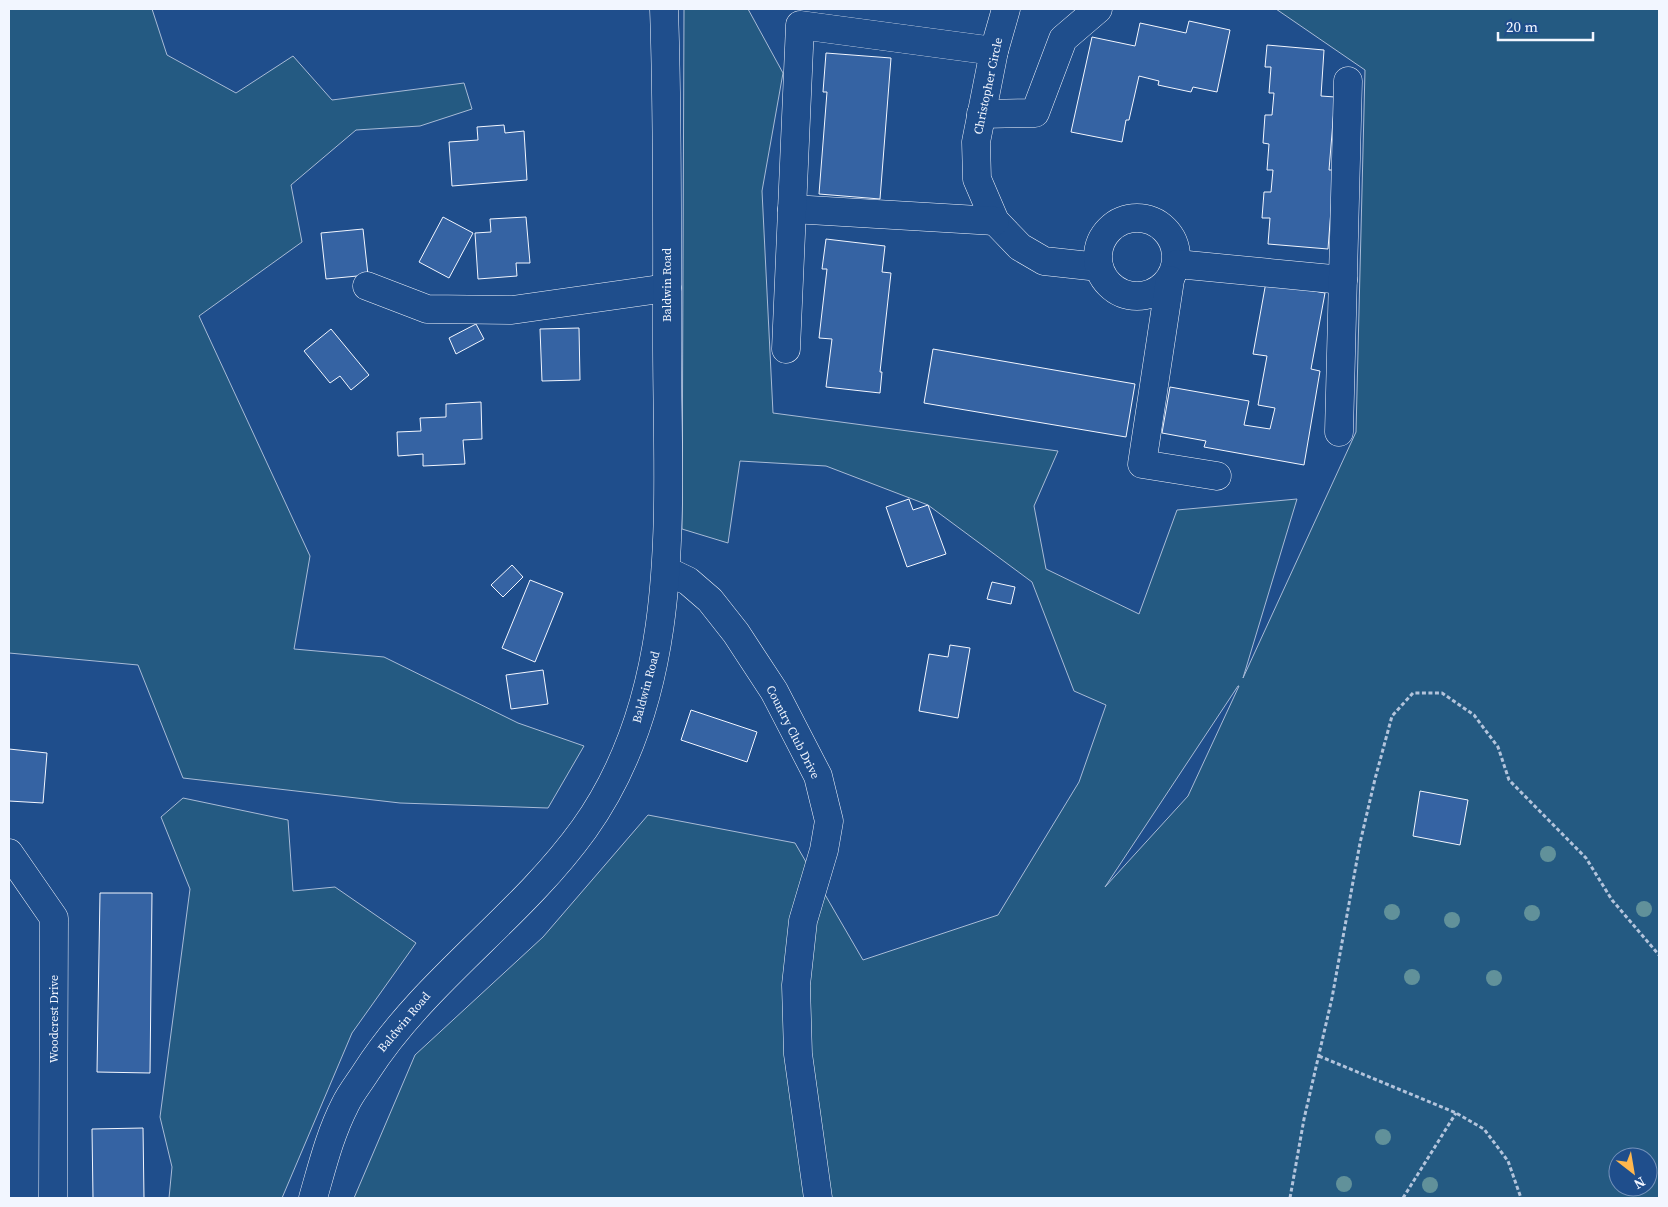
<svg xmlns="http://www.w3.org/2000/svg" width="1668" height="1207" font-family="'Source Serif 4',serif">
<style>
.green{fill:#245a82;stroke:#a8bbd7;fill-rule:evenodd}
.building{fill:#3563a3;stroke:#f2f6ff}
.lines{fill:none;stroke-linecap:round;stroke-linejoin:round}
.street-casing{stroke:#f2f6ff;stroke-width:29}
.secondary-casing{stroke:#f2f6ff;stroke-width:29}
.path{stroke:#b3c4dc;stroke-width:3;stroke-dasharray:4 2.5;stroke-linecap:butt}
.street{stroke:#1f4e8c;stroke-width:28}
.secondary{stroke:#1f4e8c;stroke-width:28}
.tree{fill:#61919a}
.labels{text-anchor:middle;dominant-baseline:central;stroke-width:4;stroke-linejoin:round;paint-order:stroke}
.street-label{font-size:12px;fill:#f2f6ff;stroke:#1f4e8c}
</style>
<rect width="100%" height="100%" fill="#1f4e8c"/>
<!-- green -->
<g class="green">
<path d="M9,9H152L167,55L236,93L293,56L332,100L464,83L472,109L420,126L356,130L291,185L302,242L199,316L310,556L294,649L384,657L518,723L584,746L548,808L400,803L183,778L138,665L9,653Z"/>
<path d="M684,9H748L783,73L762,191L773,413L1058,451L1034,506L1046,569L1139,614L1177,510L1297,499L1243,678L1356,432L1365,70L1276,9H1659V1198H354L415,1055L543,937L648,815L795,843L863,960L998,915L1079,782L1106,705L1074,691L1032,582L928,505L826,466L740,461L728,543L682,529ZM1239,686L1188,796L1105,887L1238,686ZM1618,1157H1648V1187H1618Z"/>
<path d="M183,798L288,820L293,891L335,887L416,943L352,1033L282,1198H169L172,1167L160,1117L190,889L161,817Z"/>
</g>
<!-- building -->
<g class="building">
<path d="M1189,21L1230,30L1217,92L1193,87L1191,92L1158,85L1159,81L1139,76L1129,120H1126L1122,142L1071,132L1092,37L1135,46L1140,23L1186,33Z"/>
<path d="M1267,45L1324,50L1321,96L1335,97L1329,170H1334L1328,249L1268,244L1270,218H1262L1264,192H1271L1273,170H1267L1269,144L1263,143L1265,115H1272L1274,93H1269L1271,67H1265Z"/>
<path d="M826,53L891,58L880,199L819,194L827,92H823Z"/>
<path d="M504,125L505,133L524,131L527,180L452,186L449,142L478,140L477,127Z"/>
<path d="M443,217L473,233L449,278L419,262Z"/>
<path d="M526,217L530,263H516L517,276L478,279L475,233L491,232L490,219Z"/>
<path d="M363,229L368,275L326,279L321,233Z"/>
<path d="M826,239L885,246L882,272L891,273L880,372H882L880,393L826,387L832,339L819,338L827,269H822Z"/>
<path d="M1266,282L1325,293L1311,369L1320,371L1304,465L1204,447L1206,441L1162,433L1170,387L1249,401L1244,425L1270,429L1275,408L1258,405L1267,356L1253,354Z"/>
<path d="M476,324L484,339L456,354L449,338Z"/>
<path d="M579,328L580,380L542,381L540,329Z"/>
<path d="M331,329L369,375L351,390L340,376L330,383L304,351Z"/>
<path d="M933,349L1135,384L1126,437L924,403Z"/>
<path d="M481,402L482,439L463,440L465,464L423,466V454L398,456L397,432L421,431L420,418L446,417V404Z"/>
<path d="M909,499L913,510L928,505L946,554L907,567L886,507Z"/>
<path d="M512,565L523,577L503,597L491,585Z"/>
<path d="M530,580L563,593L535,662L502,648Z"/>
<path d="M992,582L1015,587L1011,604L987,599Z"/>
<path d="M950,645L970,648L958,718L919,711L929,654L948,657Z"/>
<path d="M543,670L548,704L511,709L506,675Z"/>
<path d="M691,710L757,732L747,762L681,740Z"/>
<path d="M9,749L47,753L43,803L9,801Z"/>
<path d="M1420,791L1468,800L1460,845L1413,836Z"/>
<path d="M100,893H152L150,1073L97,1072Z"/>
<path d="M143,1128L144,1198H93L92,1129Z"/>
</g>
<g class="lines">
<!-- street casing -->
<g class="street-casing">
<g id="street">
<path d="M1006,9L994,51L976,142L977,179L995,221L1020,247L1044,261L1099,267"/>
<path d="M981,114L1035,113L1063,39L1098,9"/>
<path d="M792,209L995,221"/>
<circle cx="1137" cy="257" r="39"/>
<path d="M1177,264L1343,280"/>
<path d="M1170,280L1142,464L1217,476"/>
<path d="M367,286L427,309L512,310L667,288"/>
<path d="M786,349L800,25L994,51"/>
<path d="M1339,432L1348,81"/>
<path d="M667,571L688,581L710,600L736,633L774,691L818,776L829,821L824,850L803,921L796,985L798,1054L818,1198"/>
<path d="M9,853L54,918L53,1198"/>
</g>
</g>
<!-- secondary casing -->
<g class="secondary-casing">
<path id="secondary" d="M313,1198C322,1167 330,1134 345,1105C350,1094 359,1083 366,1072C425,980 520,918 584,829C685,688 667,507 667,342C667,231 668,120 664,9"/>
</g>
<!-- path -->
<g class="path">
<path d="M1319,1056L1456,1113L1484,1129L1508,1161L1521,1198"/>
<path d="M1290,1198L1304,1119L1332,998L1360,843L1375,779L1392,716L1413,693H1442L1474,715L1498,747L1509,780L1586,858L1612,900L1659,955"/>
<path d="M1403,1198L1456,1113"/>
</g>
<!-- street -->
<use href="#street" class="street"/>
<!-- secondary -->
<use href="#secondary" class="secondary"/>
</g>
<!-- trees -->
<g class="tree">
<circle cx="1548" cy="854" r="8"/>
<circle cx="1644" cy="909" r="8"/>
<circle cx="1392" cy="912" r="8"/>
<circle cx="1532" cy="913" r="8"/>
<circle cx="1452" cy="920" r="8"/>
<circle cx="1412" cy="977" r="8"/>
<circle cx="1494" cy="978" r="8"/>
<circle cx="1383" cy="1137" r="8"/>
<circle cx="1344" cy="1184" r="8"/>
<circle cx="1430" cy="1185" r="8"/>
</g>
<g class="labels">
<!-- street labels -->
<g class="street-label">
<text transform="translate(988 86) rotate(-78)">Christopher Circle</text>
<text transform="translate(667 285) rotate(-90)">Baldwin Road</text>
<text transform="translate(646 687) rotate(-75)">Baldwin Road</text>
<text transform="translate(793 732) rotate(63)">Country Club Drive</text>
<text transform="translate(54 1019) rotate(-90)">Woodcrest Drive</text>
<text transform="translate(404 1022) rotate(-50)">Baldwin Road</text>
</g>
</g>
<!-- border -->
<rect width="1668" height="1207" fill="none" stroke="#f2f6ff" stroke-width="20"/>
<!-- north arrow -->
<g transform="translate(1633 1172) rotate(149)"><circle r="24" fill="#1f4e8c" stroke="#7391ba"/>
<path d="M0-4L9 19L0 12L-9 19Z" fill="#ffb74d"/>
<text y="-8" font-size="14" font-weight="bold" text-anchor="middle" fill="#f2f6ff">N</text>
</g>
<!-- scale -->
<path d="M1498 32v8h95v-8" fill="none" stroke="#f2f6ff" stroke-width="2.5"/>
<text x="1506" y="32" font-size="15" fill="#f2f6ff" stroke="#1f4e8c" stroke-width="4" paint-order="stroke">20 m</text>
</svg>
